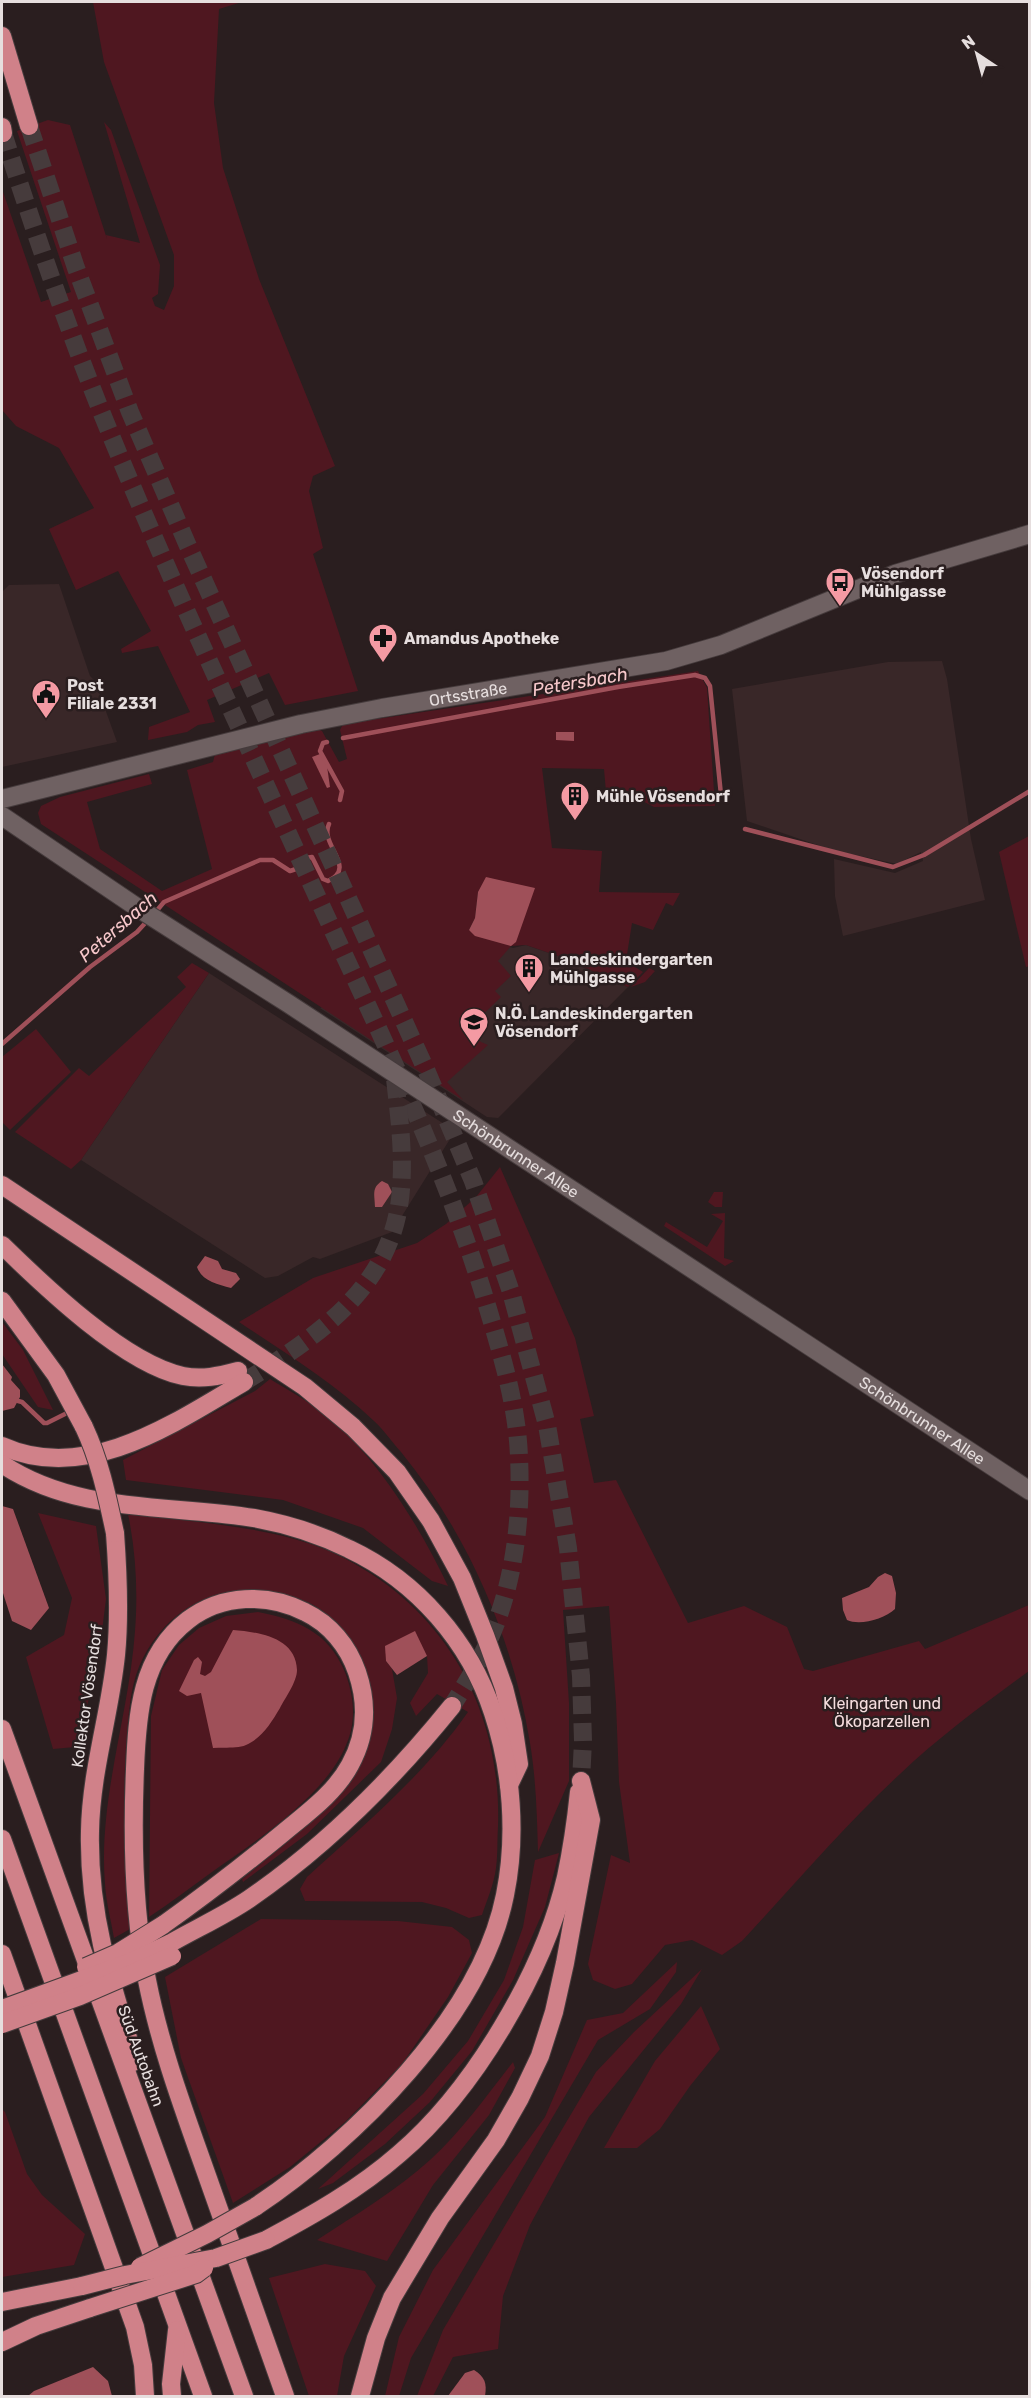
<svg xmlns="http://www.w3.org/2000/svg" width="1031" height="2398" font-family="Rubik,sans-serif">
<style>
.built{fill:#392728}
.green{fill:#4f1720;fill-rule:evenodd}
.water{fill:#9f5059}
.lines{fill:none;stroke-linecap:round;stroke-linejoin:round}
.stream{stroke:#9f5059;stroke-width:4.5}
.motorway-tunnel{stroke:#463b3c;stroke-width:18;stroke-dasharray:18 9;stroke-linecap:butt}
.tertiary-casing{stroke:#453b3c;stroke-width:20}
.secondary-casing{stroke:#453b3c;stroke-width:20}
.motorway-casing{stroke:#453b3c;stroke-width:20}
.tertiary{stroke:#6f6162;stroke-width:18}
.secondary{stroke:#6f6162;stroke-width:18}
.motorway{stroke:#d08189;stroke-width:18}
.motorway-bridge-casing{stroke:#453b3c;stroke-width:20;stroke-linecap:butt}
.motorway-bridge{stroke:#d08189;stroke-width:18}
.labels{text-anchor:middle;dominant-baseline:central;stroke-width:5;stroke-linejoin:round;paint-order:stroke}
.poi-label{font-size:16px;font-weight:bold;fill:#e6dede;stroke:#2a1e1f;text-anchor:start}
.street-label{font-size:16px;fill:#e6dede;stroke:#2a1e1f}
.park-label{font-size:16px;fill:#f5ddde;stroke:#2a1e1f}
.water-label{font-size:18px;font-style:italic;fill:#f7c8cb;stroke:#2a1e1f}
</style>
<rect width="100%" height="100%" fill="#2a1e1f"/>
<!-- built -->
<g class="built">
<path d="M59,584L90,676L95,681L117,742L2,767V592L9,585Z"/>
<path d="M942,661L947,679L971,839L985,900L843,936L835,896L834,859L895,873L923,861L921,852L897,864L832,850L747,821L732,689L888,662Z"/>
<path d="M475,936L513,948L526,945L561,957L628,987L498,1118L487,1117L320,1008Z"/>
<path d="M209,973L455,1131L392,1232L320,1259L313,1257L278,1276L265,1278L81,1160Z"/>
</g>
<!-- green -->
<g class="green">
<path d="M93,2H242L219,9L214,103L223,168L259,279L335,466L313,476L309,491L323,548L313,554L358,691L285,705L269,673L207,700L215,722L198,725L187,732L148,740L149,727L190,712L158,646L122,653L121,649L151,631L118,571L76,590L49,529L94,508L59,448L16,426L2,410V189L41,302L71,292L17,131L48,120L70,125L107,239L106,235L140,243L104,122L111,130L160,265L158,294L152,298L155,306L164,310L174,286V255L104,62Z"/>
<path d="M698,671L707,688L715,806L654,807L633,796L606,792L604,769L542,768L552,848L602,851L599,892L680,893L673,906L666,903L653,930L632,923L626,961L643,972L628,987L561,957L526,945L511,946L498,961L511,976L495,991L501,997L468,1029L481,1042L488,1045L447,1082L463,1100L41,824L38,813L41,806L60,797L149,774L152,784L87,802L100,849L162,891L212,869L187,770L213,762L216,750L315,728L322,731L339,762L347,759L340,730L343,724ZM478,892L511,946L469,930L475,918Z"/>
<path d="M1029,836L1030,966L1026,967L999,852Z"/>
<path d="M192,963L209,973L81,1160L71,1169L15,1132L79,1068L89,1076L186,987L177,977Z"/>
<path d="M649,968L655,971L645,982L631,987Z"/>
<path d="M36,1029L71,1072L10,1130L2,1122V1057Z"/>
<path d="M500,1167L575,1338L594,1416L580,1419L594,1483L616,1480L688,1623L744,1606L787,1627L804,1669L813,1671L919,1641L925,1649L1029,1605V1671C985,1703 940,1736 900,1774C844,1826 794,1885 742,1941L722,1955L692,1940L665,1945L632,1984L615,1989L593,1980L588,1964L611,1855L630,1863L619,1782L616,1703L609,1606L563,1610L569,1703V1781L538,1852C537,1815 536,1779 530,1743C513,1638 468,1534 401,1452C392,1442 384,1430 374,1421C333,1382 285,1353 239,1322L313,1278L417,1243L446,1224L476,1197Z"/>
<path d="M714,1192H723L722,1207H715L708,1202Z"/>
<path d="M725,1213L724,1258L734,1261L725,1266L664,1226L666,1222L707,1247L723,1221L711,1214Z"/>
<path d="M2,1322L23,1350L53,1410L38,1407L2,1354Z"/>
<path d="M270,1379C288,1390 308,1401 324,1414C376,1455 420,1527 448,1586L432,1581L363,1528L283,1500L126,1480L123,1460L255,1391Z"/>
<path d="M38,1513L96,1526L106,1599L97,1671L75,1747L53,1749L26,1657L64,1635L72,1598Z"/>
<path d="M128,1514C190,1522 272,1526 329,1551C441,1601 502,1705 498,1827C497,1840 498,1854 496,1868C494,1884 487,1900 482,1915L469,1918L446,1908L422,1902L305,1901L300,1889L307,1877C364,1825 424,1775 468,1712L437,1694L416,1716L410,1703L428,1673L427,1656L386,1661L392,1669L397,1698L392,1729L381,1762L307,1834L243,1882L242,1879L284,1845L342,1791L371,1692C359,1672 348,1653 336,1633C333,1627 329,1618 325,1613C307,1596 266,1590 243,1591C194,1591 151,1629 136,1675C129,1697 128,1724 126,1747C122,1808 126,1868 130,1929L114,1938C111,1920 106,1902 105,1884C98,1799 129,1716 135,1631C138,1593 136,1552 128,1514Z"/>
<path d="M258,1612C296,1619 328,1632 344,1670C354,1694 357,1721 346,1745C326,1795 256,1841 212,1872C191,1887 170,1903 149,1917L151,1716L162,1670L179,1645L199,1628L226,1616Z"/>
<path d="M559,1853L545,1907L513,1980L472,2051L430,2102L385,2144L333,2183L318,2189L423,2094L468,2041L504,1980L523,1927L535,1860Z"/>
<path d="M261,1919L398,1921L452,1927L469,1940L472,1953L448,1997L402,2064L345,2122L290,2167L233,2203L181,2058L165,1977Z"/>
<path d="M677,1962L676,1972L650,2009L598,2040L411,2358L399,2396H385L399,2337L433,2270L545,2117L587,2020L623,2013Z"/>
<path d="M702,1969L681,2004L589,2117L530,2225L503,2296L498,2349L453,2357L433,2396H417L443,2330L596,2072L634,2032Z"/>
<path d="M701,2006L720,2049L690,2086L660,2129L637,2148H604L655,2061Z"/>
<path d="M513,2062L515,2068L489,2115L433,2185L387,2261L317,2240C355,2215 396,2191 430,2160C461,2132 488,2094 513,2062Z"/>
<path d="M2,2109L5,2112L27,2174L42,2195L85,2234L74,2265L2,2277Z"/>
<path d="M325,2264L365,2271L376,2286L344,2356L337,2396H309L269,2278Z"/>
</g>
<!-- water -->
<g class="water">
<path d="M556,732H574V741L556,740Z"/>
<path d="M320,754L327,766L330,787L327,788L312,757Z"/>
<path d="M486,877L535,888L516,942L511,946L475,936L469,930L475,918L478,892Z"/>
<path d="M382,1181L388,1184L392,1192L382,1207H375C375,1195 371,1188 382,1181Z"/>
<path d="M205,1256L218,1261L222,1269L236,1273L240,1279L231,1288C217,1284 202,1281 197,1267Z"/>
<path d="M2,1364L12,1377L11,1380L20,1390V1397L14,1408L2,1411Z"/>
<path d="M2,1506L13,1509L49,1608L31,1630L12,1621L2,1590Z"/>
<path d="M885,1573L892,1576L896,1593L895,1609C884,1619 860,1626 847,1620L843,1610L842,1598L869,1587L878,1577Z"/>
<path d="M233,1630C258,1632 296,1637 297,1670C297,1682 285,1698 280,1708C271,1723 262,1738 246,1745C237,1749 223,1747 213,1748L201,1693L187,1696L179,1691L194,1660L198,1657L202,1662L200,1674L205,1676L211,1672Z"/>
<path d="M415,1631L427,1656L397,1675L386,1661L385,1646Z"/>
<path d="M93,2367L108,2381L112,2396H28L34,2391Z"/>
<path d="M474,2370C485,2377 487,2383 485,2396H448L465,2373Z"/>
</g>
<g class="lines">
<!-- stream -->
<g class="stream">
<path d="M343,738L618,687L695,675L705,678L710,686L721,795"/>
<path d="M327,742L323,743L320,751L342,791L340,800"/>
<path d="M745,829L893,867L924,855L1030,791"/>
<path d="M154,914L164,902L260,860H273L290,871L296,869L306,858L312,857L323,879L328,881C358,867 319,845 329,824"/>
<path d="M2,1044L90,967L137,932L148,920"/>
<path d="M18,1401L22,1402L44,1423H47L65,1414"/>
</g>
<!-- motorway-tunnel -->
<g class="motorway-tunnel">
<path d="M29,126L76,268L130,412L188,546L427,1072L473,1181L511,1292L547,1425L568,1548L581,1676L583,1741L581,1781"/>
<path d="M3,133C34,230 67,327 105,421C170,581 244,737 316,894C376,1025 440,1154 483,1292C499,1346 517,1401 519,1457C522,1518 514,1585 489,1640C479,1663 465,1685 452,1706"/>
<path d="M244,1382C319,1335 394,1286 401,1189C404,1152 399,1115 395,1079"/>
</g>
<!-- tertiary casing -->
<g class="tertiary-casing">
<g id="tertiary">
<path id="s1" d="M2,799L301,724L382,708L666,661L721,645L895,574L1030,534"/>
</g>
</g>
<!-- secondary casing -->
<g class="secondary-casing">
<g id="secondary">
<path id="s2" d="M2,816L138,908L289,1004L1030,1491"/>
</g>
</g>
<!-- motorway casing -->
<g class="motorway-casing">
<g id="motorway">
<path d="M2,36L29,126"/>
<path d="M2,127L3,133"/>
<path d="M2,1185L305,1387L353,1427L397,1472L431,1521L462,1578L485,1635L504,1688L513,1724L519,1764L509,1785"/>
<path d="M2,1245C44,1286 125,1364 183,1376C202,1380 219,1376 238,1371"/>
<path d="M2,1301L56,1375L84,1427"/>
<path d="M2,1446C86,1484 173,1424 244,1382"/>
<path d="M2,1464C77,1514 168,1504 254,1518C287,1524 319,1534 349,1549C417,1581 470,1642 493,1713C512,1770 517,1836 505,1895C481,2016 354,2141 255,2207"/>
<path d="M115,1533C118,1574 120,1614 116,1655C110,1714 91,1771 90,1831C88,1912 110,1981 134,2057L133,2062"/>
<path d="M2,1729L244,2396"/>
<path d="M2,1839L203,2396"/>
<path d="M163,1925C204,1896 244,1865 283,1833C307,1813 335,1793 350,1765C366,1736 368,1704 357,1672C348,1646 330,1624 305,1612C268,1593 222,1594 188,1620C141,1656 137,1714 135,1769C132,1839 133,1911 147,1980C160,2046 183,2108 205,2170C232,2246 259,2321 285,2396"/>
<path d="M169,1944C195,1929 224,1916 249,1899C326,1846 393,1779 452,1706"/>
<path d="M2,1954L135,2327L143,2365L145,2396"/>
<path d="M266,2240C313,2215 359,2189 399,2154C473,2091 544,1972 566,1877C572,1849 576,1821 579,1792"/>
<path d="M2,2302L82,2286"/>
<path d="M2,2342L36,2326L90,2308"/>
<path d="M172,2396L171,2384L177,2330"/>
<path d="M360,2396L376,2338L392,2298L440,2218L496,2140L520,2098L540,2056L554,2012L565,1963L591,1820L581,1781"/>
</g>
</g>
<!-- tertiary -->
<use href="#tertiary" class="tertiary"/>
<!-- secondary -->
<use href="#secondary" class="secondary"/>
<!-- motorway -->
<use href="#motorway" class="motorway"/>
<!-- motorway-bridge casing -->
<g class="motorway-bridge-casing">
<g id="motorway-bridge">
<path d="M84,1427C100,1461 107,1496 115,1533"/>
<path d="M86,1967L118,1953L163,1925"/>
<path d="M2,2009L131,1962L169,1944"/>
<path d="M2,2024L80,1996L172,1956"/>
<path d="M140,2267L207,2234L255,2207"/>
<path d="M82,2286L125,2275L216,2258L266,2240"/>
<path d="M90,2308L196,2274L204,2268"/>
</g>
</g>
<!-- motorway-bridge -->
<use href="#motorway-bridge" class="motorway-bridge"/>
</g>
<!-- icons -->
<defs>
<g id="bus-pin" transform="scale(1.5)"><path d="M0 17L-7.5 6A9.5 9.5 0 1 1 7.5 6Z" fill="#f49aa3" stroke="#2a1e1f"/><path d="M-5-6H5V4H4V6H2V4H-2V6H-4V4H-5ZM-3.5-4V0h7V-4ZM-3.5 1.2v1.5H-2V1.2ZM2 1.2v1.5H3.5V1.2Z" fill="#111"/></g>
<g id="pharmacy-pin" transform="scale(1.5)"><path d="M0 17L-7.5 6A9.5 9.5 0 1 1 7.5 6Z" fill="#f49aa3" stroke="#2a1e1f"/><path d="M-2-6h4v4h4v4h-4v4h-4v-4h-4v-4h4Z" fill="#111"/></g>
<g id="civic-pin" transform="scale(1.5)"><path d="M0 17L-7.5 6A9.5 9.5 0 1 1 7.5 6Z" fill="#f49aa3" stroke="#2a1e1f"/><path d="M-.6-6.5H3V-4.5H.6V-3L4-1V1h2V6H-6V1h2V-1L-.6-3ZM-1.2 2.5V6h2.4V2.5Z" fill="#111"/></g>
<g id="building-pin" transform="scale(1.5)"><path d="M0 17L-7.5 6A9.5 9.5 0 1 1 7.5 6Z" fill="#f49aa3" stroke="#2a1e1f"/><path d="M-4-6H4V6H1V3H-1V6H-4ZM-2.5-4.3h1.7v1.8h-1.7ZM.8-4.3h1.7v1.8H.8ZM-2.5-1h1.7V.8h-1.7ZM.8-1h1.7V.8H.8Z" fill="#111"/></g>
<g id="school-pin" transform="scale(1.5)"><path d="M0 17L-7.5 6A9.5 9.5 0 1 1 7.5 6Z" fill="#f49aa3" stroke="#2a1e1f"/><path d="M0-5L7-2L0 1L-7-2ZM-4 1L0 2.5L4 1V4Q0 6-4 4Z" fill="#111"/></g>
</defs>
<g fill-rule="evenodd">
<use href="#bus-pin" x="840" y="582"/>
<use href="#pharmacy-pin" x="383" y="638"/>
<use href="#civic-pin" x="46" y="694"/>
<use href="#building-pin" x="575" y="796"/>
<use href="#building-pin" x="529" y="968"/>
<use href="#school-pin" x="474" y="1022"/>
</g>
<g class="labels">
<!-- poi labels -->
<g class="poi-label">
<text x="861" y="573">Vösendorf<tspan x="861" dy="18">Mühlgasse</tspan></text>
<text x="404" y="638">Amandus Apotheke</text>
<text x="67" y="685">Post<tspan x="67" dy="18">Filiale 2331</tspan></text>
<text x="596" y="796">Mühle Vösendorf</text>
<text x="550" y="959">Landeskindergarten<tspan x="550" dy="18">Mühlgasse</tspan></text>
<text x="495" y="1013">N.Ö. Landeskindergarten<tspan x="495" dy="18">Vösendorf</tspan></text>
</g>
<!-- street labels -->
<g class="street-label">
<text stroke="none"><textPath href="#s1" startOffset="478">Ortsstraße</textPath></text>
<text stroke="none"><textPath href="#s2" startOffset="615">Schönbrunner Allee</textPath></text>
<text stroke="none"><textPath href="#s2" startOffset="1101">Schönbrunner Allee</textPath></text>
<text transform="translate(87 1696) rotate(-82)">Kollektor Vösendorf</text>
<text transform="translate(141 2056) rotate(70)">Süd Autobahn</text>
</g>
<!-- park labels -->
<g class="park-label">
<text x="882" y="1703">Kleingarten und<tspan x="882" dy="18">Ökoparzellen</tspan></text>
</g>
<!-- water labels -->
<g class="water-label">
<text transform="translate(580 682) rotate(-10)">Petersbach</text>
<text transform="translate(118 927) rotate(-41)">Petersbach</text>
</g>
</g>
<!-- border -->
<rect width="1031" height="2398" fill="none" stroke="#e6dede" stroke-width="6"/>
<!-- north arrow -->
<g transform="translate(977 54) rotate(324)" stroke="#2a1e1f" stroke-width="4.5" paint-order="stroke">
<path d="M0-4.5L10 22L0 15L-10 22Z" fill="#e6dede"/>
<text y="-9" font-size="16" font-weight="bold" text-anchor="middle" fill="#e6dede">N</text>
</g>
</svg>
